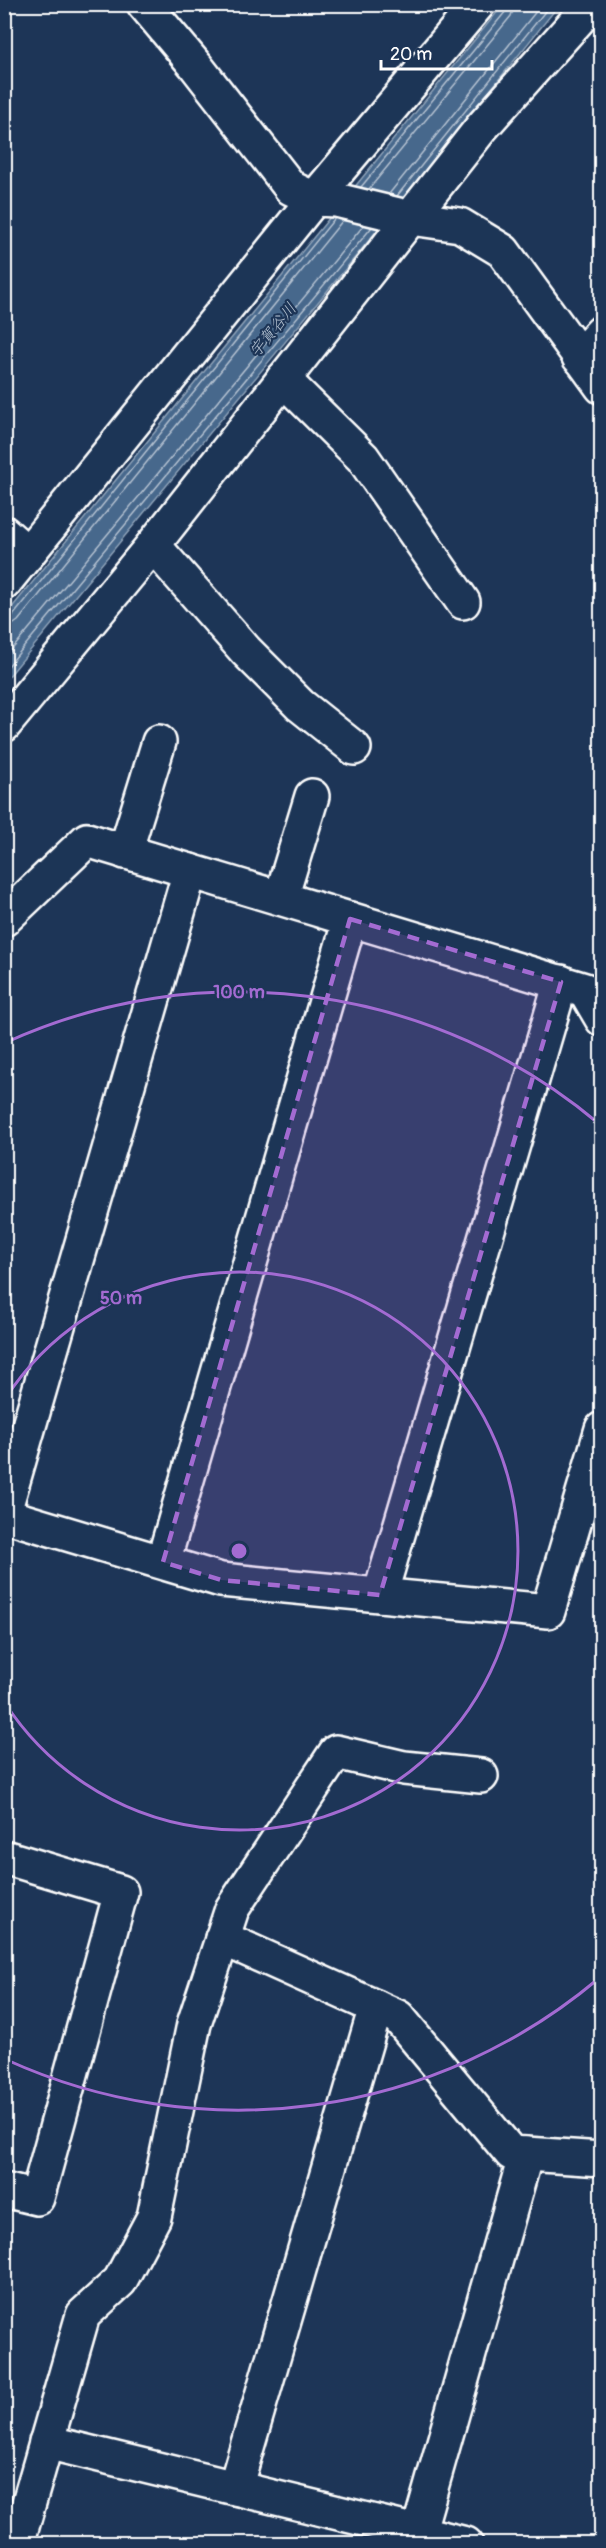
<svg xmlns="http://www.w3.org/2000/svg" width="606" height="2548" font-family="Pangolin,'Klee One',sans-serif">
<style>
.water{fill:#46678c;stroke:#90a4ba;stroke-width:1.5}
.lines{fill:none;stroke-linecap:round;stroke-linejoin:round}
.shore{stroke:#b5c2d1;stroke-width:1.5}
.street-casing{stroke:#fff;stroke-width:38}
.street{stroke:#1d3557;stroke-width:33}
.marked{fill:#a36bd2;fill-opacity:0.2;stroke:#a36bd2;stroke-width:4.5;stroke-dasharray:12 8;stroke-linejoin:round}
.ring{fill:none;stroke:#a36bd2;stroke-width:3}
.labels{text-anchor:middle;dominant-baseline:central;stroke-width:4.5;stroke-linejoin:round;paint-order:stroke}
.water-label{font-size:16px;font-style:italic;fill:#b5c2d1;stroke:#1d3557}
.centre{fill:#a36bd2;stroke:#1d3557;stroke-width:3}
.ring-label{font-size:18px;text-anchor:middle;font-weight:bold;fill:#a36bd2;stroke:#1d3557;stroke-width:4.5;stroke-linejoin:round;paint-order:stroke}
</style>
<rect width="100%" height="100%" fill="#1d3557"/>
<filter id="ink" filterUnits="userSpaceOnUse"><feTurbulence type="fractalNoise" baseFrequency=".0167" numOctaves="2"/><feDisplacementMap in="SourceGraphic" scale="12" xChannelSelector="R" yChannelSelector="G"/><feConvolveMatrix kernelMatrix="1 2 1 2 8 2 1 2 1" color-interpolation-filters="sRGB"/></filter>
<g filter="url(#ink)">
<!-- water -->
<path class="water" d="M503,5H559L366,244L5,681V616Z"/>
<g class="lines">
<!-- shore -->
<g class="shore">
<path d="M361,187L506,11L507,4"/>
<path d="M369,189L511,16L515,4"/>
<path d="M389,194L542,4"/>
<path d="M397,196L551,4"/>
<path d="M4,619L12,617L335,218"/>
<path d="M4,627L11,626L18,621L343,220"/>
<path d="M4,659L364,225"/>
<path d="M4,671L372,227"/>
</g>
<!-- street casing -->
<g class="street-casing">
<g id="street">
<path d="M144,4L196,66L291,188L314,199L336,200L411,218L460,225L503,251L602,387"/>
<path d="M579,357L602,332"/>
<path d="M283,379L363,458L463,602"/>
<path d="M4,533L28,554"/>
<path d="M153,545L246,651L300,705L354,748"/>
<path d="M4,583L314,199L478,4"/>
<path d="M4,725L153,545L482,127L592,4"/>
<path d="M125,852L159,742"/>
<path d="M281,898L312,796"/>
<path d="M4,919L87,840L585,990L602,1019"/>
<path d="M4,1512L190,871"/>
<path d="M4,1515L221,1580L548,1611L602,1429"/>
<path d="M163,1562L350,919"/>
<path d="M380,1595L561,982"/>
<path d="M4,1857L121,1892L37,2198L4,2190"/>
<path d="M222,1938L398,2017L511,2153L602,2159"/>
<path d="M46,2442L466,2544"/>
<path d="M235,2488L376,2007"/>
<path d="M17,2544L83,2315L120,2281L154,2217L194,2024L232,1909L336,1752L404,1768L481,1776"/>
<path d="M415,2544L526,2154"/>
</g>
</g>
<!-- street -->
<use href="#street" class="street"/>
</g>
</g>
<!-- marked area -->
<path class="marked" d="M350,919L561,982L380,1595L221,1580L163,1562Z"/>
<!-- distance rings -->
<g class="ring">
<path d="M5 1399A279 279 0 1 1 5 1703"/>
<path d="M598 1979A559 559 0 0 1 7 2060M7 1042A559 559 0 0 1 598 1123"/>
</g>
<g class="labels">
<!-- water labels -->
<g class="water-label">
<text transform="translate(273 330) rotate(-51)">宇賀谷川</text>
</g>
</g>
<circle cx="239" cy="1551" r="9" class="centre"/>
<g class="ring-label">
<text x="239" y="998">100 m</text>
<text x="121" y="1304">50 m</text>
</g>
<!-- margin -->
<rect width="606" height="2548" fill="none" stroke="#1d3557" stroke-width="24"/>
<rect x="12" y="12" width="582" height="2524" fill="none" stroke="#fff" stroke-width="2" filter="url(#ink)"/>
<!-- scale -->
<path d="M381 60v9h111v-9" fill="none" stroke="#ffffff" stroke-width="3"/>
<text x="390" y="60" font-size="18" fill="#ffffff" stroke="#1d3557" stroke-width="4.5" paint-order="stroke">20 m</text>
</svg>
